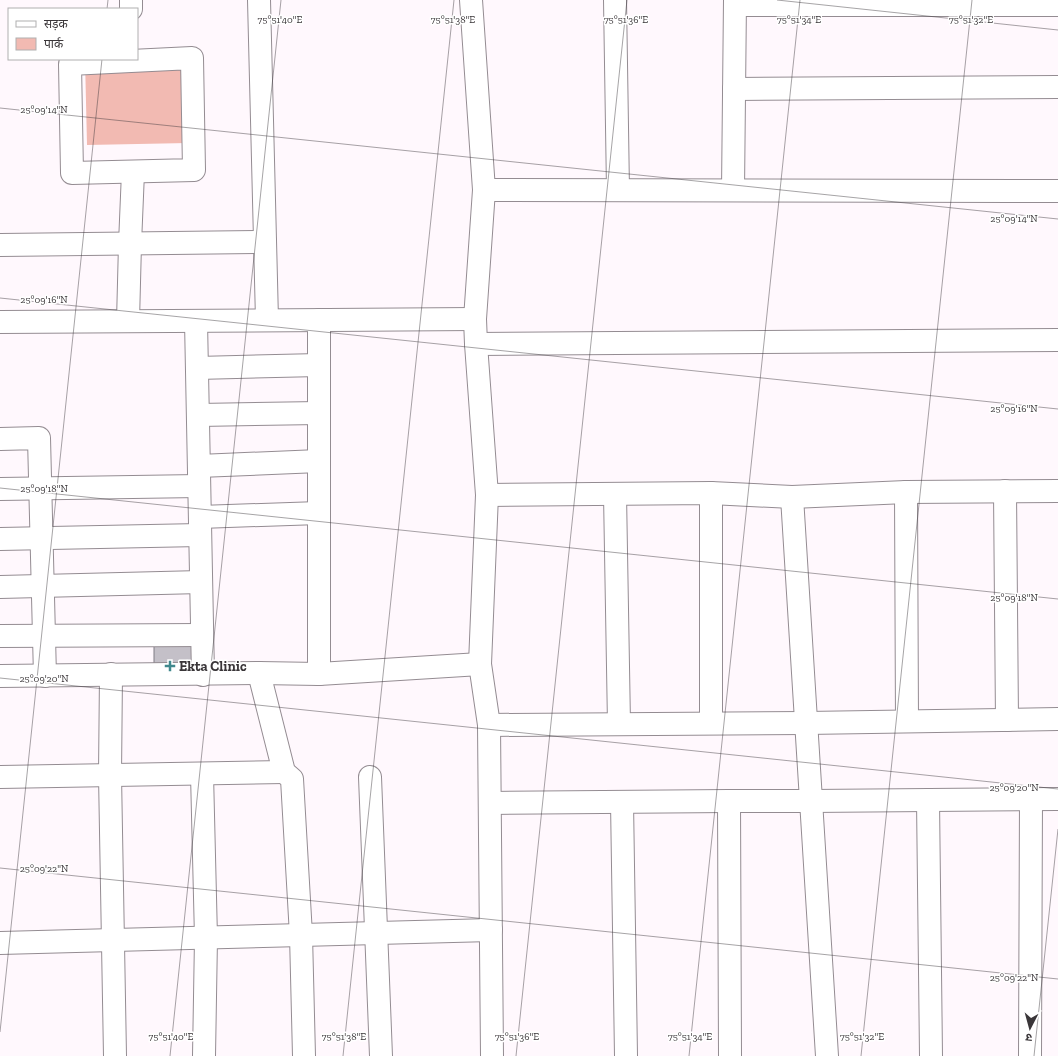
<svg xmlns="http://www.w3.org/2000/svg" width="1058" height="1056" font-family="'Zilla Slab','Noto Sans Devanagari',serif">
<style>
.green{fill:#f2bab2}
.building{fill:#c4c0c8;stroke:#7f7c84}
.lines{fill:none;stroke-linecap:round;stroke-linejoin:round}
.minor-casing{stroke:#948c92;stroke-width:24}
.minor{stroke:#fff;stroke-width:22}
.ticks{fill:none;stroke:#3a3639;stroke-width:1;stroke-opacity:0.45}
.poi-dot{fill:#40888d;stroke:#fff;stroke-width:1.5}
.labels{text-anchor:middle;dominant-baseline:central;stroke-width:3;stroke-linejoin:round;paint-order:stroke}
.poi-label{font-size:14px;font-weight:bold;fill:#3a3639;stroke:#fff;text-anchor:start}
.ticks-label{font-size:10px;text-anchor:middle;fill:#3a3639;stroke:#fff;stroke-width:3;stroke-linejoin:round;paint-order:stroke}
</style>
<rect width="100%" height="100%" fill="#fff8fd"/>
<!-- green -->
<path class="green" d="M186,53L188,143L87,145L85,59Z"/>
<!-- building -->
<path class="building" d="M154,638L197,645V667H154Z"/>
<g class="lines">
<!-- minor casing -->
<g class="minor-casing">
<g id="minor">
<path d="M131,0V9"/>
<path d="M259,0L267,320"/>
<path d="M471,0L484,190L475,319L476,344L487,495L480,664L489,725L492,1056"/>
<path d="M615,0L618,190"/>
<path d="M735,5H1058"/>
<path d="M192,58L194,170L72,173L70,64Z"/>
<path d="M734,89L1058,87"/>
<path d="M484,190L1058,191"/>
<path d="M733,190L735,0"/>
<path d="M0,245L265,242"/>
<path d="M319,320V674"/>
<path d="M128,321L130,244L133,172"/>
<path d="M196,321L203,675"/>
<path d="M0,322L475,319"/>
<path d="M476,344L1058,340"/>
<path d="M197,368L319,365"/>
<path d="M198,415L319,413"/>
<path d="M0,439L39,438L45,676"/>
<path d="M199,466L319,461"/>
<path d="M0,489L199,486"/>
<path d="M1005,491L1007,720"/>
<path d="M906,492L907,721"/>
<path d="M711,493V723"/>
<path d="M615,494L619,724"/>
<path d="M487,495L711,493L792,497L906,492L1058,491"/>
<path d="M792,497L827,1056"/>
<path d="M200,517L319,513"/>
<path d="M0,539L200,535"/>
<path d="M0,587L201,582"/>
<path d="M0,636L202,635"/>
<path d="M259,673L284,772L292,779L301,935L304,1056"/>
<path d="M111,674L110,775L115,1056"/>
<path d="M0,676L259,673L319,674L480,664"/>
<path d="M489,725L806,723L1058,719"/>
<path d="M202,774L206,938L204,1056"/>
<path d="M0,777L284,772"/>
<path d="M370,777L381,1056"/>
<path d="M928,800L931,1056"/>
<path d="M729,801L730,1056"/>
<path d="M622,802L626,1056"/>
<path d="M490,803L729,801H811L1058,799"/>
<path d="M0,943L491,930"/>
<path d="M1030,1056L1031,799"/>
</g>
</g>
<!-- minor -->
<use href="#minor" class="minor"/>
</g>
<!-- ticks -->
<path class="ticks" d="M777,0L1058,30M107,9L108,0M0,108L1058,219M0,298L1058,409M0,488L1058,599M0,678L1058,789M0,868L1058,979M0,1032L102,59M170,1056L281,0M343,1056L454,0M516,1056L627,0M689,1056L800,0M861,1056L972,0M1034,1056L1058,829"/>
<!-- markers -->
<path class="poi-dot" d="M168 660h4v4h4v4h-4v4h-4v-4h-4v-4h4z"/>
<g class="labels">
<!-- poi labels -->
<g class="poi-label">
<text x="179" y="666">Ekta Clinic</text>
</g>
</g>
<g class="ticks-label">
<text x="280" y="23">75°51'40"E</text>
<text x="453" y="23">75°51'38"E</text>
<text x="626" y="23">75°51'36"E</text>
<text x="799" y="23">75°51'34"E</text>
<text x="971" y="23">75°51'32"E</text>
<text x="44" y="113">25°09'14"N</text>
<text x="1014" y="222">25°09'14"N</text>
<text x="44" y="303">25°09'16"N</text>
<text x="1014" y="412">25°09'16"N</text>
<text x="44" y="492">25°09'18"N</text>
<text x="1014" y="601">25°09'18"N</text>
<text x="44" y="682">25°09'20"N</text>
<text x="1014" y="791">25°09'20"N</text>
<text x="44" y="872">25°09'22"N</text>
<text x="1014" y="981">25°09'22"N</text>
<text x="171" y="1040">75°51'40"E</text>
<text x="344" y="1040">75°51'38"E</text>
<text x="517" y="1040">75°51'36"E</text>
<text x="690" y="1040">75°51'34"E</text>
<text x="862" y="1040">75°51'32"E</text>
</g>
<!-- legend -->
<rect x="8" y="8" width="130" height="52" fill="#ffffff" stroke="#b0afb0"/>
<rect x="16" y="21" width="20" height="6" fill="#ffffff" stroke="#b0afb0"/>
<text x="44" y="28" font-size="12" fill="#3a3639">सड़क</text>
<rect x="16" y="38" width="20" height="12" fill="#f2bab2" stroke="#b0afb0"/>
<text x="44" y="48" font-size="12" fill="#3a3639">पार्क</text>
<!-- north arrow -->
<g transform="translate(1030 1028) rotate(186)" stroke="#ffffff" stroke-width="3" paint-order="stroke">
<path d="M0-3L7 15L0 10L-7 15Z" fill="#3a3639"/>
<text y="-6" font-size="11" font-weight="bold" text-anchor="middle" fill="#3a3639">उ</text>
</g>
</svg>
